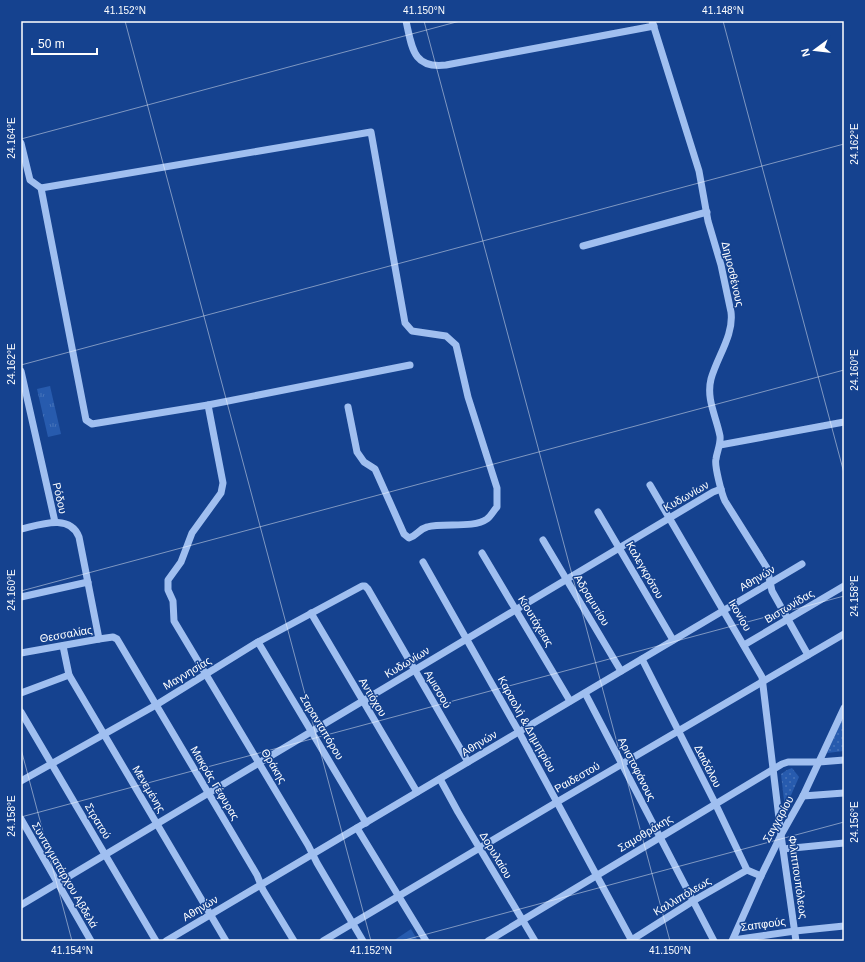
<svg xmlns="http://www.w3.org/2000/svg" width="865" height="962" font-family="Arial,sans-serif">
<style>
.grass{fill:url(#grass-dots)}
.park{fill:url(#park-tufts)}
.pitch{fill:#275bae}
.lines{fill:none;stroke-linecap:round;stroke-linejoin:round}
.minor{stroke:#a0bff0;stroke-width:7}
.ticks{fill:none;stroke:#fff;stroke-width:1;stroke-opacity:0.45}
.labels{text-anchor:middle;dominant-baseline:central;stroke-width:3;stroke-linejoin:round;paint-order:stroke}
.street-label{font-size:11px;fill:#fff;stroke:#15428f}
.neatline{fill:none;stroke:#fff;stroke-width:1.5}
.ticks-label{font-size:10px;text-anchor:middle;fill:#fff}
</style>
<defs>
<pattern id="grass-dots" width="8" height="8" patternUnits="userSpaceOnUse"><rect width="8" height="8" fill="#275bae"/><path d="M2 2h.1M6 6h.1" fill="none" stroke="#4774ba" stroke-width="1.8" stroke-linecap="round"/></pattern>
<pattern id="park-tufts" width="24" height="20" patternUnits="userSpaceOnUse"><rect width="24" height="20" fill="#275bae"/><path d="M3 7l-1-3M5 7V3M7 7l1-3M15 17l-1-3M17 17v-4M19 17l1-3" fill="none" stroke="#4774ba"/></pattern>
</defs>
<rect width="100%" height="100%" fill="#15428f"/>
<!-- grass -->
<g class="grass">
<path d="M844,716V751L827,753Z"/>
<path d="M792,768L799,777L785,809L781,774L787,770Z"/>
</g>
<!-- park -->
<path class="park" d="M50,386L61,434L48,437L37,389Z"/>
<!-- pitch -->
<path class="pitch" d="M411,929L418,941H393Z"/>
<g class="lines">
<!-- minor -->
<g class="minor">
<path d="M406,21C412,48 413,69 446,65L654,26"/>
<path d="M652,21L699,171L708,221L721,265L731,312C734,335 717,357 711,379C706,399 716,416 720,436C721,444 717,451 716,459C714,465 722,495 725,501L767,568L772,591L808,655"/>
<path d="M21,143L30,180L41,188L86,420L92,424L208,405L410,365"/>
<path d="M41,188L371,132L405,323L412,331L446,336L456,345L468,397L497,488V507C494,510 491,516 487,519C473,529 443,522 427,527C419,529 418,535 409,538L404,534L375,469L364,462L357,452L348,407"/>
<path d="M583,246L707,212"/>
<path d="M21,371L55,522"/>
<path d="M208,405L223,483L221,493L192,533L181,562L168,580V590L173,601L174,621L308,845L317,863L363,941"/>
<path d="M720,445L844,422"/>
<path d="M650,485L762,677L781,835L796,941"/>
<path d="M598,512L673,640"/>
<path d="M21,529C39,525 70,513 79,537L99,639"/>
<path d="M543,540L621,671"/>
<path d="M482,553L570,701"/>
<path d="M423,562L519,732L632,941"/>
<path d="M21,597L88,582"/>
<path d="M311,613L417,792"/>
<path d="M258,642L366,823"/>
<path d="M744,645L844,586"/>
<path d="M63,646L69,675L226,941"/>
<path d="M21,653L99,639L113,637L117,639L257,875L263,890L294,941"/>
<path d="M642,659L715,803L747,870L761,876"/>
<path d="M21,693L69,675"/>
<path d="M585,693L714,941"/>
<path d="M21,712L156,941"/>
<path d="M440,779L458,812L535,941"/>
<path d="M21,781L156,705L258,642L362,586H365L368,589L468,762"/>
<path d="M803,796L844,793"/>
<path d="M21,819L91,941"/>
<path d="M357,828L426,941"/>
<path d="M783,849L844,843"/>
<path d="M21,905L713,492L721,489"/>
<path d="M733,940L795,931L844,926"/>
<path d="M166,941L802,564"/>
<path d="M323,941L557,802L844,634"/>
<path d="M488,941L782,764L788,762H819L844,760"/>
<path d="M630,941L693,901L747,870"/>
<path d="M732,941L761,876L781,835L803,796L844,708"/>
</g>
</g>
<!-- ticks -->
<path class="ticks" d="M125,21L371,941M424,21L670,941M723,21L844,473M21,139L460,21M21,365L844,144M21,591L844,370M21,749L72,941M21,817L844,596M401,941L844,822"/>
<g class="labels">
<!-- street labels -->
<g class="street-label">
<text transform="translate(733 274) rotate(77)">Δημοσθένους</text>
<text transform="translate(686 496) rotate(-30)">Κυδωνίων</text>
<text transform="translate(60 498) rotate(77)">Ρόδου</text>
<text transform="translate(645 570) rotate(60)">Καλεγκρότου</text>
<text transform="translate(757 578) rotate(-31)">Αθηνών</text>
<text transform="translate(592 600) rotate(59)">Αδραμυτίου</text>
<text transform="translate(789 606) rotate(-31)">Βιστωνίδας</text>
<text transform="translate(740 615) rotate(60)">Ικονίου</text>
<text transform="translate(536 621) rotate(59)">Κιουτάχειας</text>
<text transform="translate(66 634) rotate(-10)">Θεσσαλίας</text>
<text transform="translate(407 662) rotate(-31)">Κυδωνίων</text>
<text transform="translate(187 673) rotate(-31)">Μαγνησίας</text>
<text transform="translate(438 689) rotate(60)">Αμισσού</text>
<text transform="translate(373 697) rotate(59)">Αντιόχου</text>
<text transform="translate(527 724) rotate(61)">Καραολή &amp; Δημητρίου</text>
<text transform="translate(322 727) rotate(59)">Σαρανταπόρου</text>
<text transform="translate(479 743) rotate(-31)">Αθηνών</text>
<text transform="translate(274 766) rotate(59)">Θράκης</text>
<text transform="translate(708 766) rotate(63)">Δαιδάλου</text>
<text transform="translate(637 769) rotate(63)">Αριστοφάνους</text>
<text transform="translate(577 777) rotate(-30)">Ραιδεστού</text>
<text transform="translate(215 783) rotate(59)">Μακράς Γέφυρας</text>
<text transform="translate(149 789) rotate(59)">Μενεμένης</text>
<text transform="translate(778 819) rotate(-61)">Σαγγαρίου</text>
<text transform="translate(98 821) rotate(59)">Στρατού</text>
<text transform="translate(645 833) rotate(-31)">Σαμοθράκης</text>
<text transform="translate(496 855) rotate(59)">Δορυλαίου</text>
<text transform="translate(65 875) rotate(60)">Συνταγματάρχου Αβδελά</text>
<text transform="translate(798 877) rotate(82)">Φιλιππουπόλεως</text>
<text transform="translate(682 896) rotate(-31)">Καλλιπόλεως</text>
<text transform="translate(200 908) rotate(-31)">Αθηνών</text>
<text transform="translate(763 924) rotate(-8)">Σαπφούς</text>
</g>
</g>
<!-- border -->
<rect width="865" height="962" fill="none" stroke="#15428f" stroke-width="44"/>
<!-- north arrow -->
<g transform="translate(815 50) rotate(255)" stroke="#15428f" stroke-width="3" paint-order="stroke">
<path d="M0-3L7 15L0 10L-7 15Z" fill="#ffffff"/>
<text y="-6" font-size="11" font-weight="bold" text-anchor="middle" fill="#ffffff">N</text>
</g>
<!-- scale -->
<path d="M32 48v6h65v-6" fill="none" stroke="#ffffff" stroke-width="2"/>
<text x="38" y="48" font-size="12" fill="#ffffff" stroke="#15428f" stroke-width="3" paint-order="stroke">50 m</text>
<rect x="22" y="22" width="821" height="918" class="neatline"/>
<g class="ticks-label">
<text x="125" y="14">41.152°N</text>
<text x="424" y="14">41.150°N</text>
<text x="723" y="14">41.148°N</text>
<text transform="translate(11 138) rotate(-90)" y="4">24.164°E</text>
<text transform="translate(854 144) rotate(-90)" y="4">24.162°E</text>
<text transform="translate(11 364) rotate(-90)" y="4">24.162°E</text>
<text transform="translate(854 370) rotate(-90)" y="4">24.160°E</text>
<text transform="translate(11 590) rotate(-90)" y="4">24.160°E</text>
<text transform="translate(854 596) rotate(-90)" y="4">24.158°E</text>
<text transform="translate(11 816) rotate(-90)" y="4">24.158°E</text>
<text transform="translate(854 822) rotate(-90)" y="4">24.156°E</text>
<text x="72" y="954">41.154°N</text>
<text x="371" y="954">41.152°N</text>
<text x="670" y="954">41.150°N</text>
</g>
</svg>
